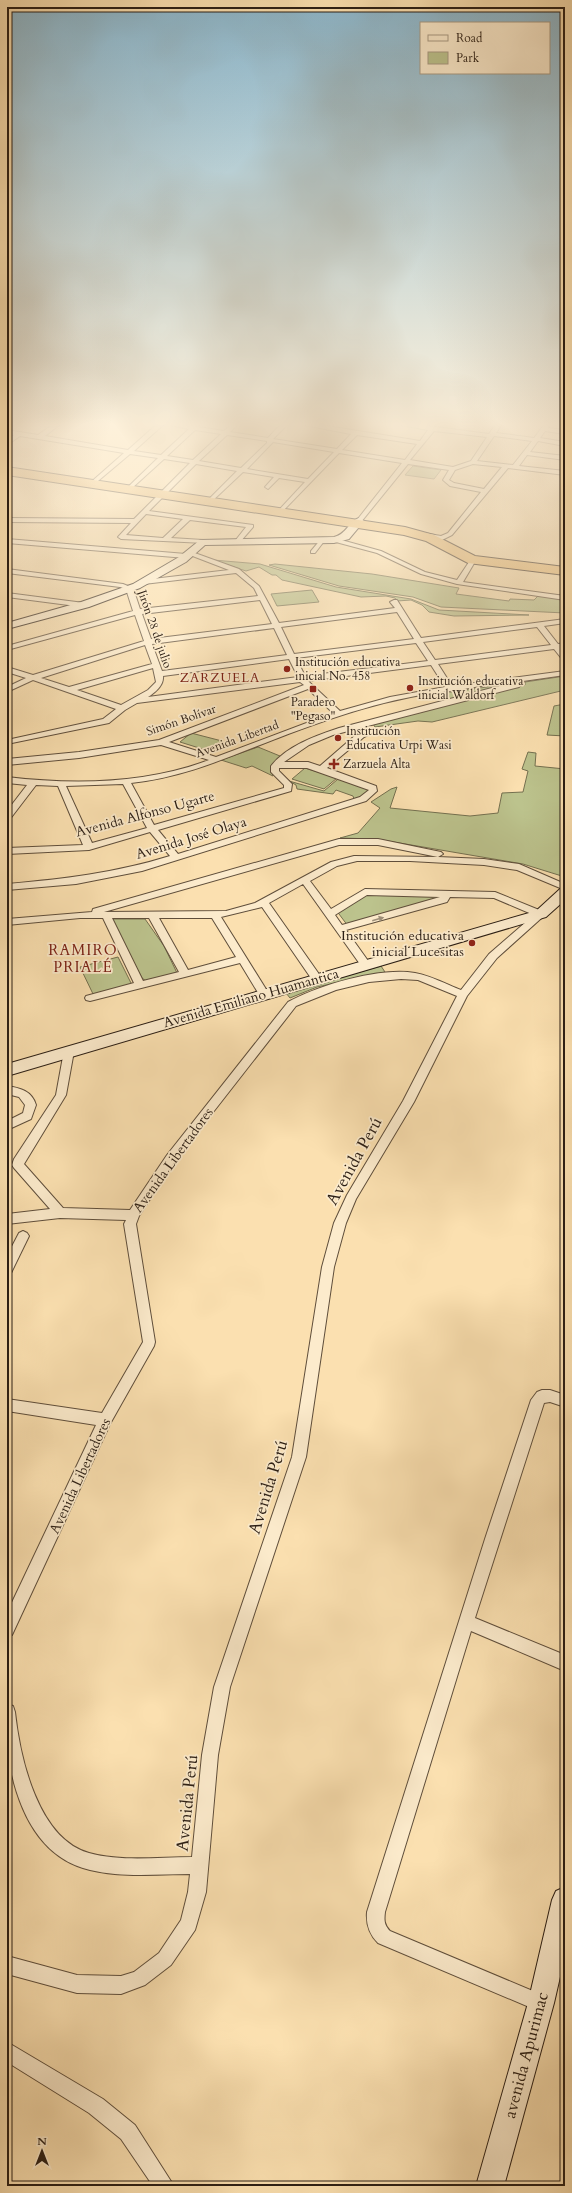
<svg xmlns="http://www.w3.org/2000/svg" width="572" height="2193" font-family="Cardo,serif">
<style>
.green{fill:#bcc38d;stroke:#747050}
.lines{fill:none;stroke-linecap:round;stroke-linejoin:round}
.street-casing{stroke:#5f4e3b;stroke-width:2}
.secondary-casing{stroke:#2b1e14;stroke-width:2}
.highway-casing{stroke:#2b1e14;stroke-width:2}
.street{fill:#fcebcc;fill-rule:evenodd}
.secondary{fill:#fcebcc;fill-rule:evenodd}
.highway{fill:#eec078;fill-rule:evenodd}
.oneway{fill:#9e8f79}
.poi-dot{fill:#8f2418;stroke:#fcebcc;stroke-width:1.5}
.labels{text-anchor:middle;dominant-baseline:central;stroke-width:3.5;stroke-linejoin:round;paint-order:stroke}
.far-street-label{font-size:12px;fill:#2b1e14;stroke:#fcebcc}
.far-poi-label{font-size:12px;fill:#2b1e14;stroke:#fcebcc;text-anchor:start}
.far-neighbourhood-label{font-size:13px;letter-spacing:1px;fill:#7a1f14;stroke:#fcebcc}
.street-label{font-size:14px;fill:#2b1e14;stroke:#fcebcc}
.poi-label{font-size:14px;fill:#2b1e14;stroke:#fcebcc;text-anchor:end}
.neighbourhood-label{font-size:15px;letter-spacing:1px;fill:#7a1f14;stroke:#fcebcc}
.near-street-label{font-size:17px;fill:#2b1e14;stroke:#fcebcc}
</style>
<rect width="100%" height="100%" fill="#fbe0b0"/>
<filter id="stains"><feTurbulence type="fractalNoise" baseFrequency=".005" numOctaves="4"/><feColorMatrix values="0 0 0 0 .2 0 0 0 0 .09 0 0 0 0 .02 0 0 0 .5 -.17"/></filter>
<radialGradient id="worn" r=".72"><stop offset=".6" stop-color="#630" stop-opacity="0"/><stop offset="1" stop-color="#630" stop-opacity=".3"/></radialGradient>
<!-- green -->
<g class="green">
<path d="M413,466L441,470L434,479L405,475Z"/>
<path d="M213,560L260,564L336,587L411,599L439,610L529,615L454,616L429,612L422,605L411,600L397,601L395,598L386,596L361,597L282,580L276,575H272L259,567L246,571Z"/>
<path d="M275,564L372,574L459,588L456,594L509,601L510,599L534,600L539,595L565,598V613L441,607L413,597L339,586L269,565Z"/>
<path d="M312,590L319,602L277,606L271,594Z"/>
<path d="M565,676V690L432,722L418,721L375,727L373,724L525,685V682Z"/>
<path d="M509,684L443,701L436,694Z"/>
<path d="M565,704V736L547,735L554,706Z"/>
<path d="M191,733L222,741L212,752L180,742Z"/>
<path d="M258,747L280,756L271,767L273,776L252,766L246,768L221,760Z"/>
<path d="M528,752L536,753L535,766L565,769V877L523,864L376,839L340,838L358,833L380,808L371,802L391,789L397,787L390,808L470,816L498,813L502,793L523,792L528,771L522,769Z"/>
<path d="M305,768L337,778L324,789L292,779Z"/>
<path d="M338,779L369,789L361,797L354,799L353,796L336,790L333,794L297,789L296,785L289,781L324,791Z"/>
<path d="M368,893L441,895L442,900L348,926L336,910Z"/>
<path d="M111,919H145L164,946L177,973L146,981L142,978Z"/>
<path d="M118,957L132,985L94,996L80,967Z"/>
<path d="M381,966L385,972L317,987L290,998L286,993Z"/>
</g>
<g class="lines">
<!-- street casing -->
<g class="street-casing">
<g id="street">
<path d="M52,425H59L45,436L128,450L156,425H163L134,451L161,455L189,429L171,425H199L198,427L224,431L230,425H237L230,432L268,438L280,425H287L273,439L337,449L351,434L304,425H321L420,441L428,430L401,425H421L489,434L495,425H501L496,433L534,438L544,425H550L548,428L565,430V434L545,431L540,438L565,442V446L538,441L530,452L565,456V460L527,455L519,466L565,471V475L508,468L452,535L442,540L421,535L424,533L441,536L448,533L481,492L450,486L443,480L449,470L408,464L361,522H357V520L402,463L339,453L280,514L278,513V511L305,482L279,478L268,489L265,487L274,477L243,472L209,504L207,503V501L237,471L196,464L149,511L253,525V527L240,542L235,541L246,527L190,520L171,538L203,540L205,541V543L121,539L118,537L131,523L7,522V518L134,519L190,463L164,459L131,489L129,488V486L158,458L130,454L92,486L89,484L90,483L124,453L20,436L7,445V440L14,435L7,434V430L38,435ZM195,430L221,434L193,460L167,456ZM434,431L487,437L471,461L453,467L410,460ZM227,435L267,441V443L241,468L199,461ZM357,435L417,444L405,460L342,450ZM494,436L532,441L513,465L477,461ZM273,442L334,452L308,479L247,469ZM473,464L502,467L484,489L454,483L449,480L455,470ZM146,514L183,519L163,538L126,535Z"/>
<path d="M322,538L324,539L325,540L315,553H311V551Z"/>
<path d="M334,538L381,551L425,572L457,580L471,559H475L476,560L463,582L565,596V600L457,584L421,574L377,553L332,541V539Z"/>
<path d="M7,539L186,554L189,556L186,558L7,543Z"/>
<path d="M192,552L239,569L259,586L279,623L395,608L390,602L394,600H397L421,638L565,619V623L544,626L558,644L565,643V647L561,648L565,652V659H562L554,649L438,664L452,686L565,671V675L523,681L519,687L333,735L309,745L284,762H308L320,766L358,733L364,730H370V734L364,737L327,768L376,786L377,791L366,801L142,871L76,884L7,890V884C64,879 115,873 170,856L150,832L89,850L7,854V848L83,845L58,786L36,785L10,819L7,820V811L27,785L7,783V777C74,785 146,784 209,760L161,745L79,758L7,765V759L79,752L159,740L304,685L300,682L137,703L125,710L109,723L7,744V740L103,719L116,709L33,680L7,692V687L26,678L7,672V667L33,675L144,641L135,615L7,650V646L133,611L126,589L120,587L7,573V569L123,584L133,588L140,609L258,596L254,588L236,573L144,584L141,582L144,580L229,570L190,555V553ZM260,600L272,624L151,639L142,614ZM397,612L414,639L294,654L281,627ZM537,627L551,645L435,660L423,642ZM274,628L287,655L162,671L152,644ZM416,643L428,661L305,676L296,658ZM145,645L152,664L69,687L41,678ZM289,659L298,677L148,697C156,692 164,685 163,676ZM431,665L445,687L390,697L340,711L308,681ZM153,668L156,682L148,690L121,705L77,690ZM515,682L339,728C315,736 287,746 271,766V772L284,785V788L154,825L131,783C186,777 228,757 278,738C333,717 391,697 450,691C471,689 494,682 515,682ZM308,689L333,713L216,757L169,742ZM279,768H307L369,790L360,797L178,854L158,830L291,791L292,784L279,771ZM123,784L147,828L92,843L66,786Z"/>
<path d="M7,593L84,603L88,605L84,607L7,597Z"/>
<path d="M339,839H378L441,852L443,854L438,857L484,859L519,864L565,884V890L517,870L484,865L410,861H357L337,866L310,881L331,909L365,889L495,892L544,912L546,914L497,958L467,996L414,1102L356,1199L346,1223L334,1267L306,1457L230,1687L218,1755L206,1892L195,1930L171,1965L145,1985L121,1994L77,1993L7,1974V1956L77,1975L121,1976L134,1972L159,1953L181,1920L188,1892L190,1874C157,1874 123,1878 90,1870C47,1860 25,1823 14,1783C12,1773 8,1763 7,1753C6,1737 7,1720 7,1704L13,1706L15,1712C20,1758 38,1839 89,1853C122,1862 158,1857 192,1857L202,1755L214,1687L292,1457L322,1267L334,1223L347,1195L403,1101L457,996L418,980L401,979L369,982L336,990L296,1006L175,1161L139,1216L136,1224L155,1342L154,1346L110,1424L12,1635L7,1638V1613L96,1425L7,1411V1399L102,1413L143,1342L124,1224L126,1220L60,1218L7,1224V1214L50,1209L14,1168L12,1165L14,1159L56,1095L64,1051L65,1048H73L74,1051L66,1095L24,1164L63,1208L130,1210L167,1155L288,1002C319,985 380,967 415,973C431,976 446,984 461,990L489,954L534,915L494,898L450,897L447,902L346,930L371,965L366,968L362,967L303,884L269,903L321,977L322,979L321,981H313L262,907L221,917L269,994L268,996H260L240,963L90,1001L86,1000L85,998L86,996L134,983L103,918H80L7,925V919L92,912L93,909ZM339,845H378L438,857L354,856L331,862L255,903L226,911L104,912ZM367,895L440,897L342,925L335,915ZM112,918H149L179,972L143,981ZM159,918H212L236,957L188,970Z"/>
<path d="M7,1086C20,1088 32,1091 36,1105L31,1119L7,1130V1121L23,1113L25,1105L19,1097L7,1094Z"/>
<path d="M23,1231L27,1233L29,1236L11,1273L7,1274V1256L19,1233Z"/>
<path d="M542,1390H550L565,1395V1407L550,1402L544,1403L475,1618L565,1655V1671L471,1631L385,1912C384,1920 384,1925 390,1931L547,1997L550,2003L547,2009L541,2012L378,1943C369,1934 366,1924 367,1912L485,1539L531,1400L537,1392Z"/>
<path d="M7,2042L103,2099L135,2125L174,2186H153L121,2139L89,2113L7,2062Z"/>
</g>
</g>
<!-- secondary casing -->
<g class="secondary-casing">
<g id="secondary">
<path d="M359,518L364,521L349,539L334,543L205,545L186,562L140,588L89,607L7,629V623L81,602L133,584L179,557L200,540L334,537C347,534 349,521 359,518Z"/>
<path d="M565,888V900L546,917L7,1076V1064L536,911L560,889Z"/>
<path d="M565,1887V1955L554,2003L504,2186H476L528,2003L552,1900L556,1891Z"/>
</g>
</g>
<!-- highway casing -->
<g class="highway-casing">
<path id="highway" d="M7,467L405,527L434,535L475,556L565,567V575L468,563L426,541L404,535L7,475Z"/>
</g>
<!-- street -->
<use href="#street" class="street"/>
<!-- secondary -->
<use href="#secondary" class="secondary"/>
<!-- highway -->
<use href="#highway" class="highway"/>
</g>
<!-- one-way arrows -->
<defs><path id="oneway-solid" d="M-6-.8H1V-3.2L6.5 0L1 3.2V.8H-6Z"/></defs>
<use class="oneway" href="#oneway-solid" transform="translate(378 919) rotate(-16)"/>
<!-- sky -->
<linearGradient id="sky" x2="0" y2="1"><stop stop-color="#8bb8cf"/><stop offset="0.58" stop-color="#fdf1db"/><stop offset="1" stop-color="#fdf1db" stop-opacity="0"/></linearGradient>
<rect width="572" height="732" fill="url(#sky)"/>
<!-- markers -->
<g class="poi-dot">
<circle cx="287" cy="669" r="4"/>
<circle cx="410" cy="688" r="4"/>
<rect x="309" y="685" width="8" height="8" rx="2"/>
<circle cx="338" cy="738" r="4"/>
<path d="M332 758h4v4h4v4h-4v4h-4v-4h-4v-4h4z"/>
<circle cx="472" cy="943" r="4"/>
</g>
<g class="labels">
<!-- far-street labels -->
<g class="far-street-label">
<text transform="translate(155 629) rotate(71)">Jirón 28 de julio</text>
<text transform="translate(181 720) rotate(-19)">Simón Bolívar</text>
<text transform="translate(237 739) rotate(-20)">Avenida Libertad</text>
</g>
<!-- far-poi labels -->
<g class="far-poi-label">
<text x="295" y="662">Institución educativa<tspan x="295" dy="14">inicial No. 458</tspan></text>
<text x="418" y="681">Institución educativa<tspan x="418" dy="14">inicial Waldorf</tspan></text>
<text x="313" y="702" text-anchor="middle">Paradero<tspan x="313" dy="14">"Pegaso"</tspan></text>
<text x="346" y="731">Institución<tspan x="346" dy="14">Educativa Urpi Wasi</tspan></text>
<text x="343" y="764">Zarzuela Alta</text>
</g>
<!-- far-neighbourhood labels -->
<g class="far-neighbourhood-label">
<text x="220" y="678">ZARZUELA</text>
</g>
<!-- street labels -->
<g class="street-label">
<text transform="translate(145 814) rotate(-15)">Avenida Alfonso Ugarte</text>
<text transform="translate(191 838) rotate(-17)">Avenida José Olaya</text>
<text transform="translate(251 998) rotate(-16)">Avenida Emiliano Huamantica</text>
<text transform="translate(173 1160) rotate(-54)">Avenida Libertadores</text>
<text transform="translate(80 1476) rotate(-65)">Avenida Libertadores</text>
</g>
<!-- poi labels -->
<g class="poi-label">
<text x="464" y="935">Institución educativa<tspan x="464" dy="16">inicial Lucesitas</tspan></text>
</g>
<!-- neighbourhood labels -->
<g class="neighbourhood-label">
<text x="83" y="950">RAMIRO<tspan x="83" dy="17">PRIALÉ</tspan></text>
</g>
<!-- near-street labels -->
<g class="near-street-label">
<text transform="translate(354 1161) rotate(-61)">Avenida Perú</text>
<text transform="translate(268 1487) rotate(-73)">Avenida Perú</text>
<text transform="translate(187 1803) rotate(-84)">Avenida Perú</text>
<text transform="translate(526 2055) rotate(-75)">avenida Apurimac</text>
</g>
</g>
<!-- margin -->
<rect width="572" height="2193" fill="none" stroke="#fbe0b0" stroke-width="24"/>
<rect x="8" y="8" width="556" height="2177" fill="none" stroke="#2b1e14" stroke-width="2"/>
<rect x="12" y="12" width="548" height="2169" fill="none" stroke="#2b1e14"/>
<!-- legend -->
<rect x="420" y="22" width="130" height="52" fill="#fcebcc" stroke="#a89982"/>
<rect x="428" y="35" width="20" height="6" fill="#fcebcc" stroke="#a89982"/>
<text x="456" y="42" font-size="12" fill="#2b1e14">Road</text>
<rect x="428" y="52" width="20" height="12" fill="#bcc38d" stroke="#a89982"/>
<text x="456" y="62" font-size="12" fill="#2b1e14">Park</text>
<!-- north arrow -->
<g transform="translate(42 2151)" stroke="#fcebcc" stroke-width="3" paint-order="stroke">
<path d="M0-3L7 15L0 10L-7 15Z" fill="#2b1e14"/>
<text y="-6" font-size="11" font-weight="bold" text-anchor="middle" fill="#2b1e14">N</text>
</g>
<rect width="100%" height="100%" filter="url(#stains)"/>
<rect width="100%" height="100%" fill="url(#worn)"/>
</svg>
